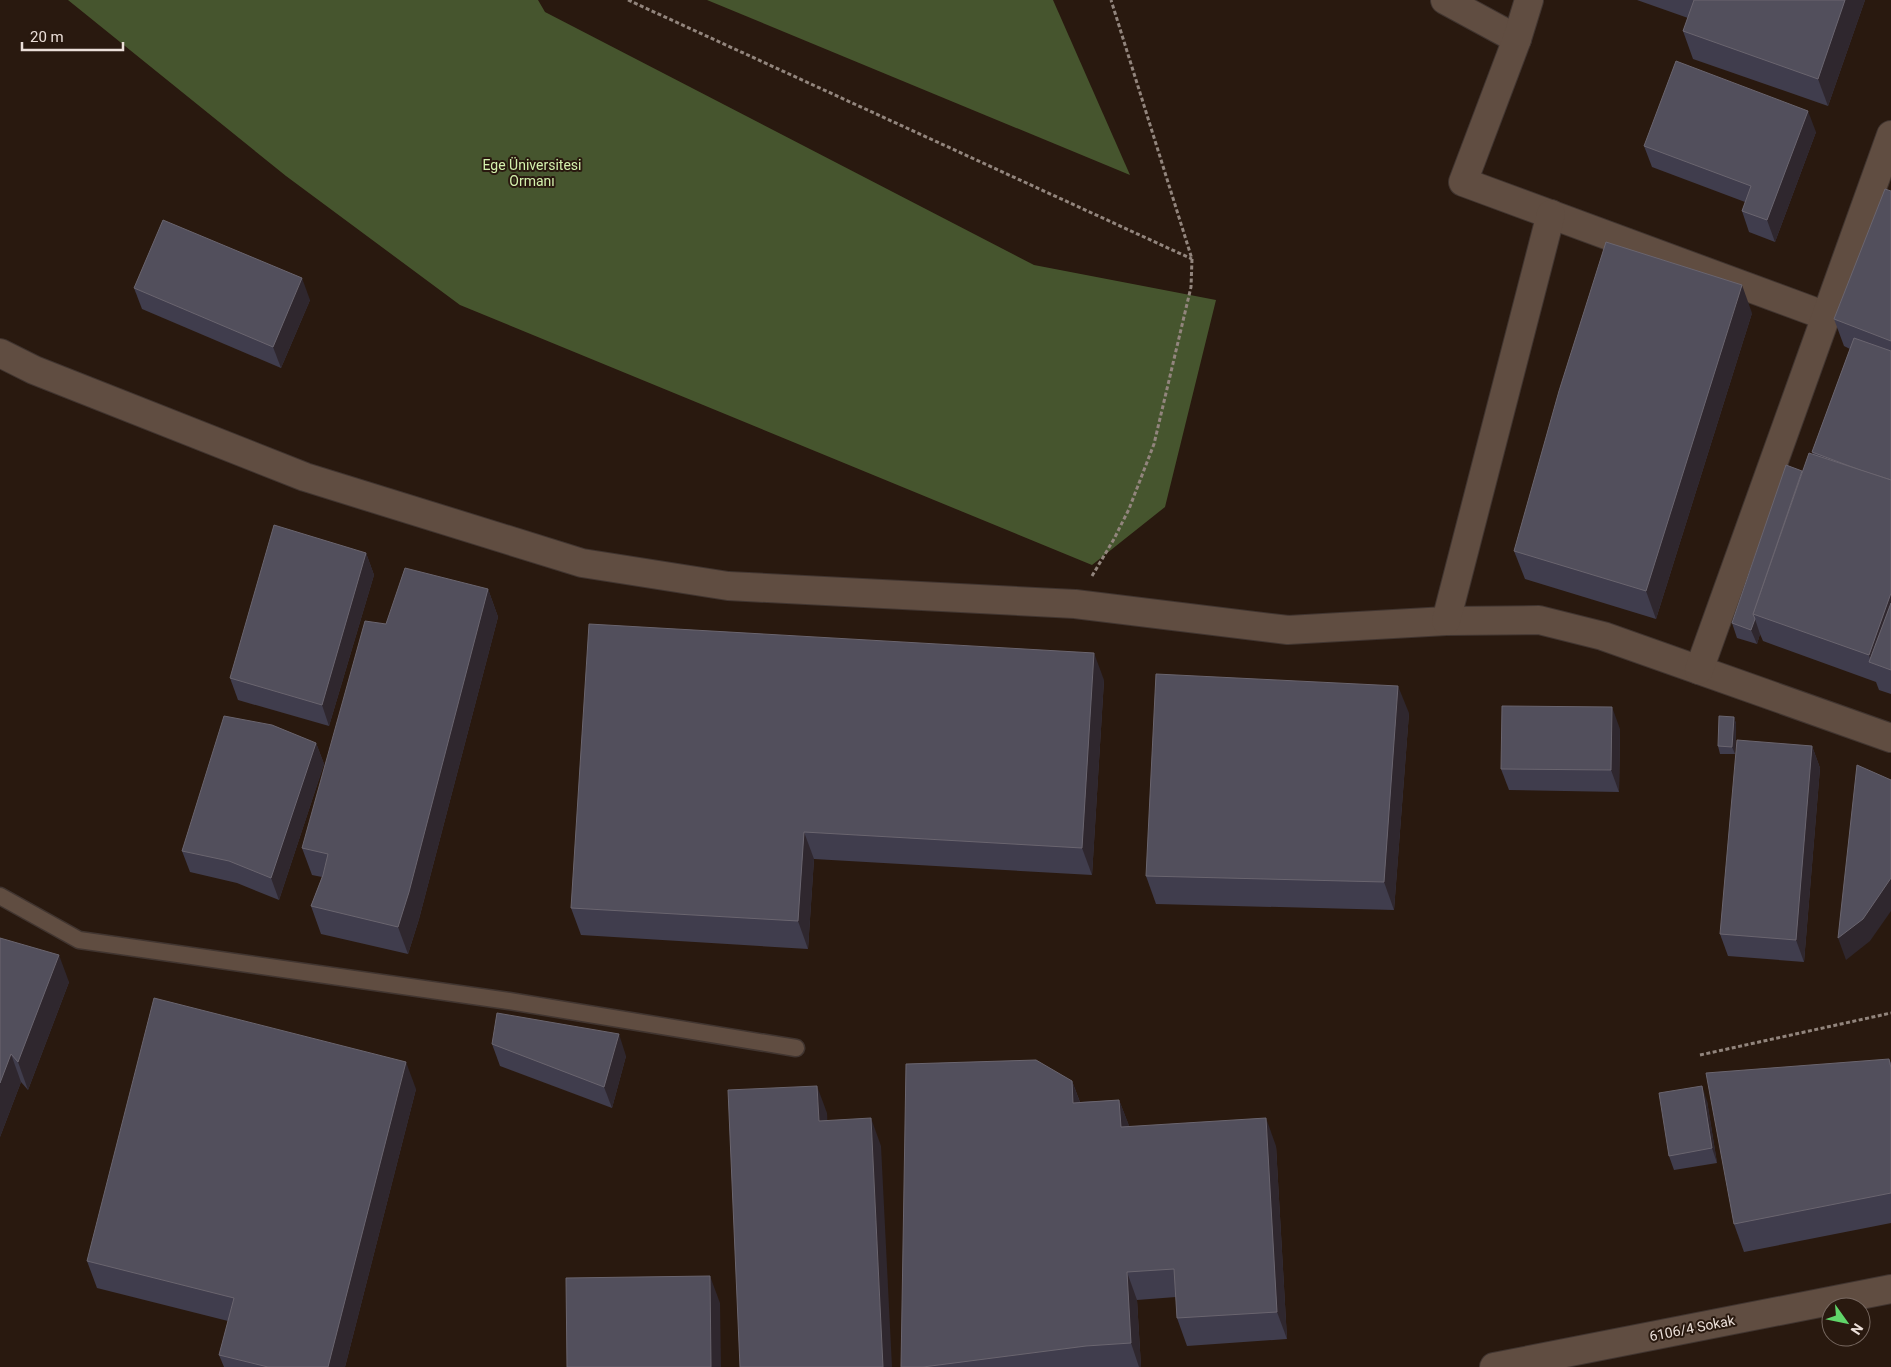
<svg xmlns="http://www.w3.org/2000/svg" width="1891" height="1367" font-family="Roboto,sans-serif">
<style>
.forest{fill:#46552e}
.lines{fill:none;stroke-linecap:round;stroke-linejoin:round}
.service-casing{stroke:#413530;stroke-width:19}
.minor-casing{stroke:#413530;stroke-width:30}
.path{stroke:#92857d;stroke-width:3;stroke-dasharray:4 2.5;stroke-linecap:butt}
.service{stroke:#604d41;stroke-width:16}
.minor{stroke:#604d41;stroke-width:28}
.wall{fill:#403d4d}
.shaded-wall{fill:#2f272e}
.building{fill:#524f5c;stroke:#6a656f}
.labels{text-anchor:middle;dominant-baseline:central;stroke-width:4;stroke-linejoin:round;paint-order:stroke}
.park-label{font-size:14px;fill:#d4f1ad;stroke:#29190f}
.street-label{font-size:14px;fill:#ebdfd9;stroke:#29190f}
</style>
<rect width="100%" height="100%" fill="#29190f"/>
<!-- forest -->
<g class="forest">
<path d="M68,0H538L545,12L1034,265L1216,300L1165,507L1092,565L460,305L286,176Z"/>
<path d="M707,0H1053L1130,175Z"/>
</g>
<g class="lines">
<!-- service casing -->
<g class="service-casing">
<path id="service" d="M0,896L79,940L509,1001L796,1048"/>
</g>
<!-- minor casing -->
<g class="minor-casing">
<g id="minor">
<path d="M1445,0L1517,39"/>
<path d="M1529,0L1517,39L1463,182L1826,316"/>
<path d="M0,353L34,370L305,477L582,563L728,586L1075,604L1288,630L1446,621L1539,620L1603,636L1891,738"/>
<path d="M1446,621L1551,214"/>
<path d="M1699,670L1891,135"/>
<path d="M1494,1367L1891,1289"/>
</g>
</g>
<!-- path -->
<g class="path">
<path d="M628,0L1192,259"/>
<path d="M1092,576L1114,539L1129,509L1154,444L1191,287L1192,259L1111,0"/>
<path d="M1700,1055L1891,1013"/>
</g>
<!-- service -->
<use href="#service" class="service"/>
<!-- minor -->
<use href="#minor" class="minor"/>
</g>
<!-- wall -->
<g class="wall">
<path d="M1637,0H1865L1828,106L1693,59L1683,31L1688,18Z"/>
<path d="M1816,132L1775,242L1749,232L1742,211L1745,202L1652,167L1644,146Z"/>
<path d="M1891,191V694L1879,690L1876,682L1763,641L1760,634L1757,644L1737,638L1732,623L1802,471L1813,454L1812,452L1850,349L1844,346L1834,319Z"/>
<path d="M134,288L310,300L281,368L142,309Z"/>
<path d="M1752,313L1656,619L1525,579L1514,551Z"/>
<path d="M366,553L374,575L329,726L238,700L230,678Z"/>
<path d="M488,589L498,617L419,919L408,954L321,934L311,906L322,877L312,875L302,848Z"/>
<path d="M1104,680L1092,875L814,859L808,949L581,935L571,908Z"/>
<path d="M1409,713L1394,910L1156,904L1146,876Z"/>
<path d="M1734,717L1736,724L1735,754H1720L1718,746Z"/>
<path d="M1620,729L1619,792L1509,790L1501,769Z"/>
<path d="M316,743L324,764L279,900L237,883L190,872L182,851Z"/>
<path d="M1812,746L1820,768L1804,962L1728,956L1720,934Z"/>
<path d="M0,938L69,982L28,1090L21,1082L0,1137Z"/>
<path d="M492,1044L626,1056L612,1108L500,1066Z"/>
<path d="M1889,1059L1891,1063V1223L1744,1252L1734,1224Z"/>
<path d="M1072,1081L1080,1102L1119,1100L1129,1126L1276,1146L1287,1339L1187,1346L1177,1318L1176,1297L1137,1300L1141,1367H901Z"/>
<path d="M416,1089L345,1367H224L219,1355L228,1321L97,1288L87,1261Z"/>
<path d="M1707,1101L1717,1163L1674,1170L1669,1156Z"/>
</g>
<!-- shaded-wall -->
<g class="shaded-wall">
<path d="M1845,0H1865L1828,106L1818,79Z"/>
<path d="M1808,111L1816,132L1775,242L1767,220Z"/>
<path d="M302,278L310,300L281,368L273,347Z"/>
<path d="M1742,285L1752,313L1656,619L1646,591Z"/>
<path d="M366,553L374,575L329,726L322,705Z"/>
<path d="M488,589L498,617L419,919L408,954L398,927Z"/>
<path d="M1891,593V648L1871,663L1869,655Z"/>
<path d="M1755,619L1760,634L1757,644L1751,630Z"/>
<path d="M1094,653L1104,680L1092,875L1082,848Z"/>
<path d="M1398,686L1409,713L1394,910L1384,882Z"/>
<path d="M1612,707L1620,729L1619,792L1611,770Z"/>
<path d="M1734,717L1736,724L1735,754L1732,747Z"/>
<path d="M316,743L324,764L279,900L271,878Z"/>
<path d="M1812,746L1820,768L1804,962L1796,940Z"/>
<path d="M804,832L814,859L808,949L798,921Z"/>
<path d="M1891,878V911L1870,941L1846,960L1838,938Z"/>
<path d="M59,955L69,982L28,1090L18,1062Z"/>
<path d="M619,1034L626,1056L612,1108L604,1087Z"/>
<path d="M11,1054L21,1082L0,1137V1083Z"/>
<path d="M406,1062L416,1089L345,1367H328Z"/>
<path d="M1072,1081L1082,1108L1073,1103Z"/>
<path d="M817,1086L827,1113L829,1149L819,1121Z"/>
<path d="M1702,1086L1707,1101L1717,1163L1712,1148Z"/>
<path d="M1119,1100L1130,1128L1121,1127Z"/>
<path d="M871,1118L881,1146L892,1367H883Z"/>
<path d="M1266,1118L1276,1146L1287,1339L1277,1312Z"/>
<path d="M1127,1272L1137,1300L1141,1367H1139L1131,1343Z"/>
<path d="M710,1276L720,1303L721,1367H711Z"/>
</g>
<!-- building -->
<g class="building">
<path d="M1694,0H1845L1818,79L1683,31Z"/>
<path d="M1676,61L1808,111L1767,220L1742,211L1751,186L1644,146Z"/>
<path d="M1885,189L1891,191V341L1834,319Z"/>
<path d="M163,220L302,278L273,347L134,288Z"/>
<path d="M1606,242L1742,285L1646,591L1514,551L1559,391Z"/>
<path d="M1854,338L1891,351V480L1860,470L1812,452Z"/>
<path d="M1809,453L1891,480V593L1869,655L1753,614Z"/>
<path d="M1786,465L1802,471L1753,614L1755,619L1751,630L1732,623Z"/>
<path d="M274,525L366,553L322,705L230,678Z"/>
<path d="M405,568L488,589L409,892L398,927L311,906L323,875L328,854L302,848L365,621L386,624Z"/>
<path d="M1891,603V670L1869,662Z"/>
<path d="M589,624L1094,653L1082,848L804,832L798,921L571,908Z"/>
<path d="M1156,674L1398,686L1384,882L1146,876Z"/>
<path d="M1502,706L1612,707L1611,770L1501,769Z"/>
<path d="M224,716L272,725L316,743L271,878L229,861L182,851Z"/>
<path d="M1719,716L1734,717L1732,747L1718,746Z"/>
<path d="M1737,740L1812,746L1796,940L1720,934Z"/>
<path d="M1857,765L1891,780V878L1863,919L1838,938Z"/>
<path d="M0,938L59,955L18,1062L11,1054L0,1083Z"/>
<path d="M154,998L406,1062L328,1367H268L219,1355L234,1298L87,1261Z"/>
<path d="M497,1013L619,1034L604,1087L492,1044Z"/>
<path d="M1889,1059L1891,1068V1193L1734,1224L1706,1073Z"/>
<path d="M1036,1060L1072,1081L1073,1103L1119,1100L1121,1127L1266,1118L1277,1312L1177,1318L1174,1269L1127,1272L1131,1343L1086,1346L923,1367H901L906,1064Z"/>
<path d="M817,1086L819,1121L871,1118L883,1367H740L728,1090Z"/>
<path d="M1702,1086L1712,1148L1669,1156L1659,1093Z"/>
<path d="M710,1276L711,1367H567L566,1278Z"/>
</g>
<g class="labels">
<!-- park labels -->
<g class="park-label">
<text x="532" y="165">Ege Üniversitesi<tspan x="532" dy="16">Ormanı</tspan></text>
</g>
<!-- street labels -->
<g class="street-label">
<text transform="translate(1692 1328) rotate(-11)">6106/4 Sokak</text>
</g>
</g>
<!-- north arrow -->
<g transform="translate(1846 1322) rotate(123)"><circle r="24" fill="#29190f" stroke="#776860"/>
<path d="M0-4L9 19L0 12L-9 19Z" fill="#60d56a"/>
<text y="-8" font-size="14" font-weight="bold" text-anchor="middle" fill="#ebdfd9">N</text>
</g>
<!-- scale -->
<path d="M22 42v8h101v-8" fill="none" stroke="#ebdfd9" stroke-width="2.5"/>
<text x="30" y="42" font-size="15" fill="#ebdfd9" stroke="#29190f" stroke-width="4" paint-order="stroke">20 m</text>
</svg>
